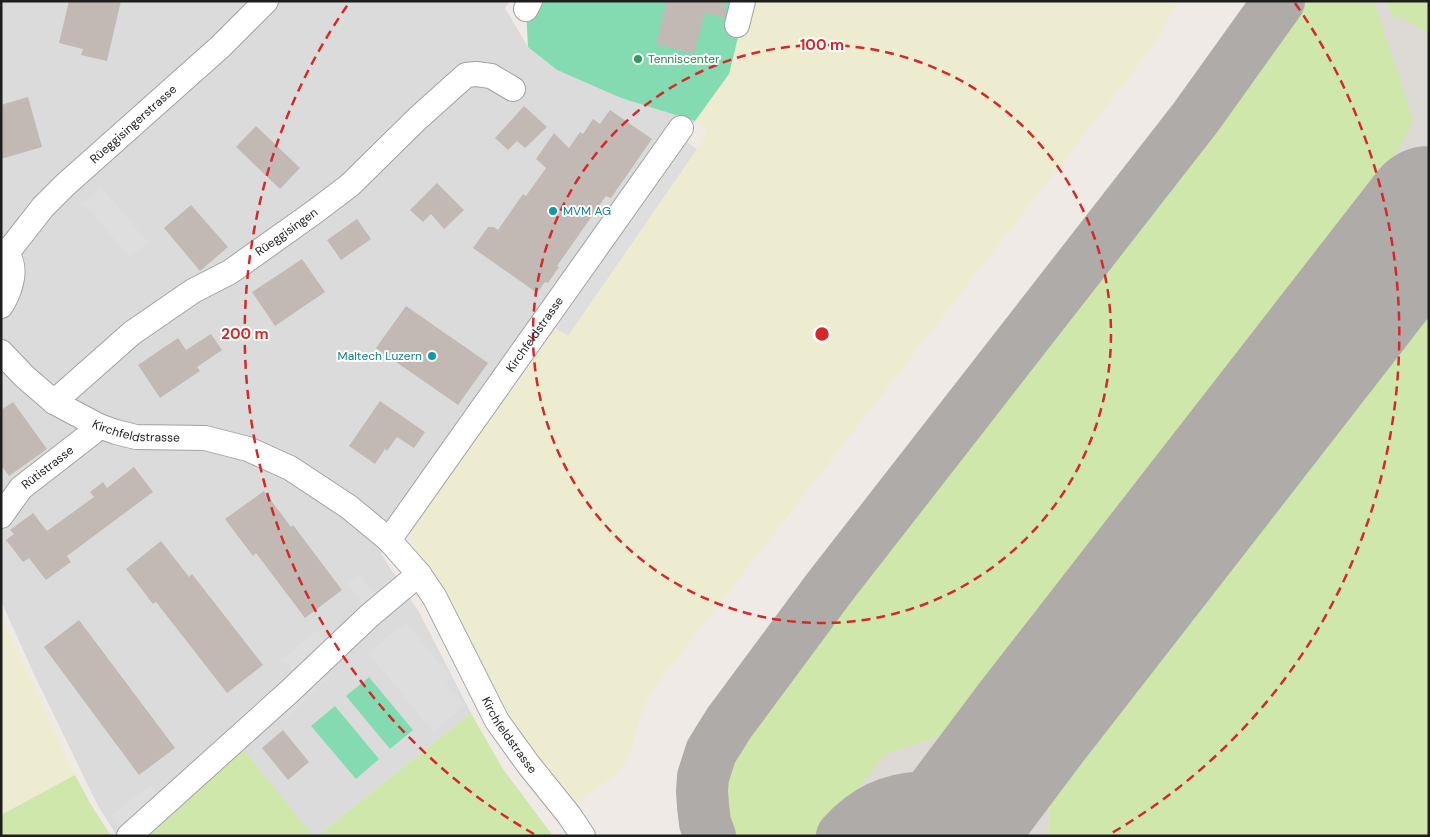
<svg xmlns="http://www.w3.org/2000/svg" width="1430" height="837" font-family="'DM Sans',sans-serif">
<style>
.residential{fill:#dcdbdb}
.airport{fill:#dddad6}
.farmland{fill:#edecd0}
.grass{fill:#d0e7ac}
.pitch{fill:#85dbb1}
.parking{fill:#dedede}
.lines{fill:none;stroke-linecap:round;stroke-linejoin:round}
.taxiway{stroke:#aeaba8;stroke-width:52}
.runway{stroke:#aeaba8;stroke-width:130}
.building{fill:#c3b9b4}
.minor-casing{stroke:#a2a2a2;stroke-width:26}
.minor{stroke:#fff;stroke-width:24}
.ring{fill:none;stroke:#d62828;stroke-width:2.5;stroke-dasharray:9 6}
.leisure-dot{fill:#2e9e5b;stroke:#fff;stroke-width:2}
.culture-dot{fill:#0f9aa8;stroke:#fff;stroke-width:2}
.labels{text-anchor:middle;dominant-baseline:central;stroke-width:4;stroke-linejoin:round;paint-order:stroke}
.leisure-label{font-size:12px;fill:#27864d;stroke:#fff;text-anchor:start}
.street-label{font-size:12px;fill:#1e1e1e;stroke:#fff}
.culture-label{font-size:12px;fill:#0d838f;stroke:#fff;text-anchor:start}
.centre{fill:#d62828;stroke:#fff;stroke-width:2.5}
.ring-label{font-size:15px;text-anchor:middle;font-weight:bold;fill:#d62828;stroke:#fff;stroke-width:4;stroke-linejoin:round;paint-order:stroke}
</style>
<rect width="100%" height="100%" fill="#efeae5"/>
<!-- residential -->
<path class="residential" d="M1,1H510L505,8L528,47L557,70L621,98L695,121L381,554L419,612L471,713L317,836L167,820L147,836H117L98,806L33,672L1,601Z"/>
<!-- airport -->
<path class="airport" d="M1265,1H1429V310L1050,799L1048,836H686L681,821L679,807L681,781L686,760L692,745L709,715L731,697L1238,39Z"/>
<!-- farmland -->
<g class="farmland">
<path d="M747,1H1179L1156,41L1137,67L658,683L645,702L629,757L624,766L611,778L582,798L578,804L532,751L492,688L452,605L416,553L412,533L413,524L535,359L556,328L568,336L697,149L708,130L695,121L729,74Z"/>
<path d="M1,616L75,775L1,815Z"/>
</g>
<!-- grass -->
<g class="grass">
<path d="M1301,1H1374L1403,88L1413,121L1409,130L1379,181L1378,186L957,731L885,754L822,836H732C714,805 715,781 728,749L1285,26Z"/>
<path d="M1386,1H1429V34L1399,16L1395,21Z"/>
<path d="M1429,310V836H1048L1050,799Z"/>
<path d="M471,713L503,769L553,836H317Z"/>
<path d="M243,749L313,836H147L167,820Z"/>
<path d="M75,775L90,803L111,836H1V815Z"/>
</g>
<!-- pitch -->
<g class="pitch">
<path d="M530,1H747L729,74L695,121L621,98L557,70L528,47L526,9Z"/>
<path d="M369,677L413,730L390,749L346,696Z"/>
<path d="M335,706L379,759L356,779L311,726Z"/>
</g>
<!-- parking -->
<g class="parking">
<path d="M685,141L697,149L568,336L556,328Z"/>
<path d="M101,187L148,242L130,257L82,203Z"/>
<path d="M359,575L374,595L363,603L348,584Z"/>
<path d="M406,622L452,678L446,683L465,706L433,732L368,653Z"/>
<path d="M316,630L325,640L291,670L282,660Z"/>
<path d="M325,672L329,677L288,716L284,711Z"/>
<path d="M150,785L159,797L121,827L111,816Z"/>
</g>
<g class="lines">
<!-- taxiway -->
<g class="taxiway">
<path d="M710,836L705,823L703,806L702,791L703,777L711,752L729,723L829,588L1196,117L1279,1"/>
<path d="M842,836C865,810 889,799 924,797C949,796 965,801 986,783"/>
<path d="M999,836L1000,778L1002,766L1007,755"/>
</g>
<!-- runway -->
<path class="runway" d="M946,836L1030,724L1429,211"/>
</g>
<!-- building -->
<g class="building">
<path d="M69,1H121L107,61L81,55L83,49L59,43Z"/>
<path d="M667,1H723L726,12L725,18L705,13L694,54L656,44Z"/>
<path d="M28,97L42,147L1,159V105Z"/>
<path d="M524,106L547,127L525,148L517,141L508,150L495,138Z"/>
<path d="M610,110L652,139L611,198L606,196L557,266L559,267L548,283L545,282L537,293L473,248L488,227H494L498,230L523,194L526,196L546,168L536,159L554,133L569,148L580,132L583,134L593,119L600,124Z"/>
<path d="M256,126L300,168L280,189L236,147Z"/>
<path d="M437,183L464,210L444,229L431,214L423,222L410,210Z"/>
<path d="M191,205L228,247L200,271L164,228Z"/>
<path d="M357,219L371,239L341,260L327,240Z"/>
<path d="M302,259L325,292L275,326L252,292Z"/>
<path d="M406,306L488,363L458,405L376,348Z"/>
<path d="M211,334L222,350L197,367L200,371L160,398L138,365L178,338L186,350Z"/>
<path d="M380,401L425,432L414,448L397,437L387,451L385,449L375,464L349,446Z"/>
<path d="M13,402L47,449L9,476L1,465V410Z"/>
<path d="M134,467L153,492L67,556L71,562L46,580L29,558L23,562L6,540L14,534L10,530L33,513L47,531L94,497L90,492L103,482L107,488Z"/>
<path d="M264,491L291,527L293,525L342,590L305,618L256,553L253,556L225,519Z"/>
<path d="M161,541L189,577L192,574L263,665L227,693L156,602L153,604L126,569Z"/>
<path d="M79,620L175,748L139,775L44,647Z"/>
<path d="M283,730L309,762L288,780L262,748Z"/>
</g>
<g class="lines">
<!-- minor casing -->
<g class="minor-casing">
<g id="minor">
<path d="M526,9L530,1"/>
<path d="M737,25L743,1"/>
<path d="M1,250C21,262 11,290 1,306"/>
<path id="s1" d="M7,253L43,207L65,185L220,47L266,1"/>
<path id="s2" d="M1,352L25,377L54,402L99,426L116,432L136,437L205,438L248,449L290,468L349,507L389,540L419,574L435,598L497,721L528,764L569,815L583,836"/>
<path id="s3" d="M54,402L132,333L193,291L230,272L313,213L350,185L417,119L466,75L476,74L491,76L513,89"/>
<path id="s4" d="M1,516L21,488L92,433L99,426"/>
<path id="s5" d="M389,540L681,128"/>
<path d="M129,836L290,691L369,616L419,574"/>
</g>
</g>
<!-- minor -->
<use href="#minor" class="minor"/>
</g>
<!-- distance rings -->
<g class="ring">
<circle cx="822" cy="334" r="289"/>
<path d="M534 834A577 577 0 0 1 349 3M1295 3A577 577 0 0 1 1110 834"/>
</g>
<!-- markers -->
<circle class="leisure-dot" cx="638" cy="59" r="5"/>
<g class="culture-dot">
<circle cx="553" cy="211" r="5"/>
<circle cx="432" cy="356" r="5"/>
</g>
<g class="labels">
<!-- leisure labels -->
<g class="leisure-label">
<text x="648" y="59">Tenniscenter</text>
</g>
<!-- street labels -->
<g class="street-label">
<text stroke="none"><textPath href="#s1" startOffset="181">Rüeggisingerstrasse</textPath></text>
<text stroke="none"><textPath href="#s3" startOffset="289">Rüeggisingen</textPath></text>
<text stroke="none"><textPath href="#s5" startOffset="252">Kirchfeldstrasse</textPath></text>
<text stroke="none"><textPath href="#s2" startOffset="162">Kirchfeldstrasse</textPath></text>
<text stroke="none"><textPath href="#s4" startOffset="68">Rütistrasse</textPath></text>
<text stroke="none"><textPath href="#s2" startOffset="675">Kirchfeldstrasse</textPath></text>
</g>
<!-- culture labels -->
<g class="culture-label">
<text x="563" y="211">MVM AG</text>
<text x="422" y="356" text-anchor="end">Maltech Luzern</text>
</g>
</g>
<circle cx="822" cy="334" r="8" class="centre"/>
<g class="ring-label">
<text x="822" y="50">100 m</text>
<text x="245" y="339">200 m</text>
</g>
<!-- border -->
<rect width="1430" height="837" fill="none" stroke="#1e1e1e" stroke-width="5"/>
</svg>
